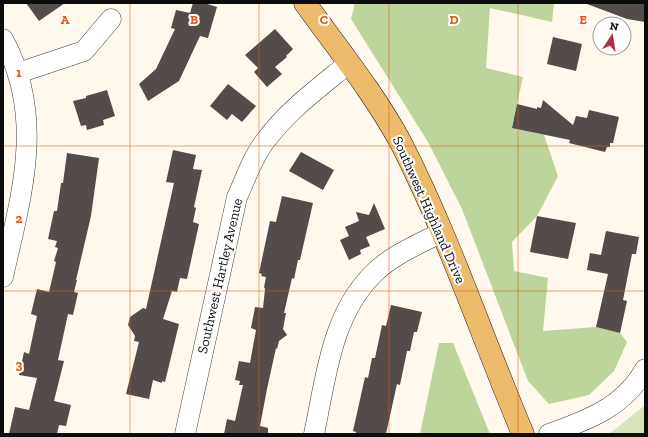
<svg xmlns="http://www.w3.org/2000/svg" width="648" height="437" font-family="'Zilla Slab',serif">
<style>
.green{fill:#d7e5ba}
.forest{fill:#bdd59a}
.building{fill:#544c4a}
.lines{fill:none;stroke-linecap:round;stroke-linejoin:round}
.minor-casing{stroke:#3f3f3f;stroke-width:21}
.major-casing{stroke:#1d1d1d;stroke-width:23}
.minor{stroke:#fff;stroke-width:20}
.major{stroke:#eebb6d;stroke-width:22}
.grid{fill:none;stroke:#e8590c;stroke-width:1;stroke-opacity:0.55}
.labels{text-anchor:middle;dominant-baseline:central;stroke-width:4;stroke-linejoin:round;paint-order:stroke}
.street-label{font-size:14px;fill:#0c0c0c;stroke:#fff}
.grid-label{font-size:13px;text-anchor:middle;font-weight:bold;fill:#e8590c;stroke:#fff;stroke-width:4;stroke-linejoin:round;paint-order:stroke}
</style>
<rect width="100%" height="100%" fill="#fef8ed"/>
<!-- green -->
<path class="green" d="M645,405V434H607L613,431Z"/>
<!-- forest -->
<g class="forest">
<path d="M355,3H554L552,22L490,8L486,68L523,77L512,127L544,135L558,176L537,216L512,242L514,271L548,278L543,331L596,327L620,333L627,342L614,371L589,395L549,404L528,381L462,209L428,142L351,19Z"/>
<path d="M439,343H453L490,434H420Z"/>
</g>
<!-- building -->
<g class="building">
<path d="M26,3H65L39,21Z"/>
<path d="M193,3H204L217,7L208,38L200,36L179,81L148,101L139,84L156,69L175,29L171,28L176,10L190,13Z"/>
<path d="M588,3H645V22L627,19L587,4Z"/>
<path d="M275,29L293,49L286,56L287,57L275,67L282,74L267,87L254,72L258,68L245,55Z"/>
<path d="M553,37L582,44L576,71L547,64Z"/>
<path d="M228,84L256,106L242,122L232,114L227,120L210,106Z"/>
<path d="M107,90L115,116L103,120L104,125L87,130L86,125L81,126L73,101L86,98V96Z"/>
<path d="M543,100L573,125L576,116L587,118L589,110L619,117L613,143H610V147H607L605,152L569,143L570,140L512,128L517,104L537,109V107L541,108Z"/>
<path d="M173,150L196,155L193,169L202,170L194,207L196,208L193,222L199,224L187,279L180,278L177,292L172,291L163,319L179,324L165,382L162,381V383L153,380L149,399L126,394L139,342L134,341L135,336L128,325L130,317L143,308L146,309L174,183L166,182Z"/>
<path d="M301,152L334,170L323,190L289,171Z"/>
<path d="M67,153L99,158L91,216L76,280H77L74,292L78,293L73,315L68,314L58,360L64,361L54,401L71,405L66,426L59,425L57,434H9L15,407L29,410L37,378L19,375L24,352L29,354L37,316L31,314L37,289L49,292L56,262L54,261L58,248L55,247L57,241L48,239L54,211H57L61,183H63Z"/>
<path d="M282,196L313,203L300,260H298L294,279L292,278L284,313H286L283,329L287,335L279,341L277,349L276,348L267,389L260,426L268,428V434H224L227,419L235,421L243,385H239L240,381L235,380L239,361L250,363L256,330L251,328L255,307L263,308L265,289L264,287L266,277L261,276L262,274L259,273L270,221L276,222Z"/>
<path d="M374,203L385,229L366,237L370,246L360,250L361,254L349,260L340,240L349,236L345,227L359,221L356,212L369,215Z"/>
<path d="M537,216L576,223L568,259L530,252Z"/>
<path d="M606,231L639,237L636,254H632L623,300L627,301L620,333L596,327L608,274L587,270L590,253L601,255Z"/>
<path d="M391,305L422,312L417,332H414L410,351H407L400,385L397,384L386,434H356V432L353,431L365,377L368,378L372,358H375L382,325L386,326Z"/>
</g>
<g class="lines">
<!-- minor casing -->
<g class="minor-casing">
<g id="minor">
<path d="M3,39C46,118 21,196 3,277"/>
<path d="M18,73L84,51L111,19"/>
<path d="M185,434L237,197C246,178 253,156 266,140C288,110 320,87 349,63"/>
<path d="M314,434C326,378 331,315 374,273C392,255 419,244 442,232"/>
<path d="M549,434C588,420 624,407 645,369"/>
</g>
</g>
<!-- major casing -->
<g class="major-casing">
<path id="major" d="M305,3C338,49 374,93 401,143C449,237 482,337 523,434"/>
</g>
<!-- minor -->
<use href="#minor" class="minor"/>
<!-- major -->
<use href="#major" class="major"/>
</g>
<!-- grid -->
<path class="grid" d="M130,3V434M259,3V434M389,3V434M518,3V434M3,146H645M3,291H645"/>
<g class="labels">
<!-- street labels -->
<g class="street-label">
<text transform="translate(429 210) rotate(66)">Southwest Highland Drive</text>
<text transform="translate(220 276) rotate(-77)">Southwest Hartley Avenue</text>
</g>
</g>
<g class="grid-label">
<text x="65" y="24">A</text>
<text x="194" y="24">B</text>
<text x="324" y="24">C</text>
<text x="454" y="24">D</text>
<text x="583" y="24">E</text>
<text x="19" y="77">1</text>
<text x="19" y="223">2</text>
<text x="19" y="369">3</text>
</g>
<!-- border -->
<rect width="648" height="437" fill="none" stroke="#0c0c0c" stroke-width="8"/>
<!-- north arrow -->
<g transform="translate(612 36) rotate(12)"><circle r="19" fill="#ffffff" stroke="#9e9e9e"/>
<path d="M0-3L7 15L0 10L-7 15Z" fill="#b22f49"/>
<text y="-6" font-size="11" font-weight="bold" text-anchor="middle" fill="#0c0c0c">N</text>
</g>
</svg>
